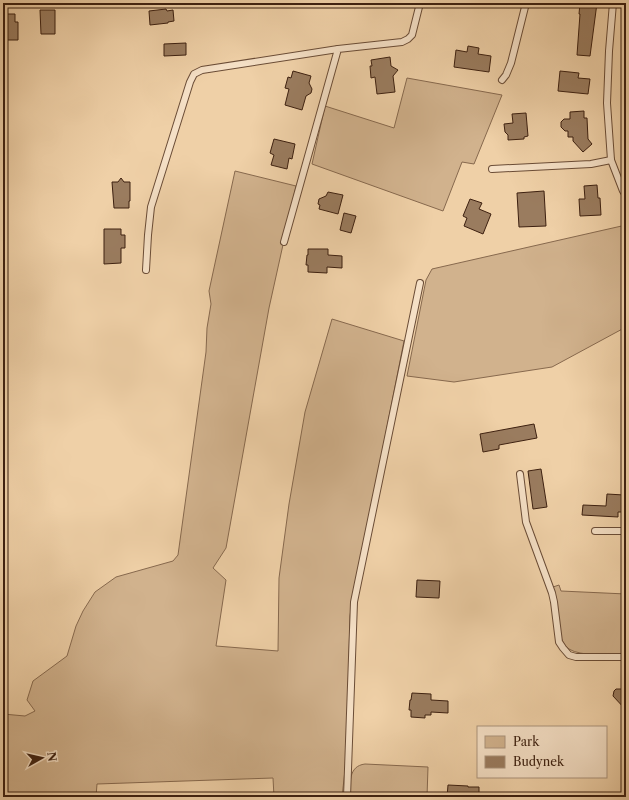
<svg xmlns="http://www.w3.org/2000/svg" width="629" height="800" font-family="'Libre Caslon Text',serif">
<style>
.green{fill:#d1b28d;stroke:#87694e}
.building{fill:#9a7c5f;stroke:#3d2010}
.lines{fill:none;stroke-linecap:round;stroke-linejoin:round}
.lane-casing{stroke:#6a4c36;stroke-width:8}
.lane{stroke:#f5e0c6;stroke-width:6}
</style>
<rect width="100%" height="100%" fill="#efd0a7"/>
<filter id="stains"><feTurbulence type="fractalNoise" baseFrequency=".005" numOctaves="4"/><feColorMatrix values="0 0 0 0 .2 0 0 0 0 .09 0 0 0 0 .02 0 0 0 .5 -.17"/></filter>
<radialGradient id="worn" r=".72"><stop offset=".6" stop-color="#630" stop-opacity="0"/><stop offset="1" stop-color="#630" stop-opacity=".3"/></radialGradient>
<!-- green -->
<g class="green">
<path d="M407,78L502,95L474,164L462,162L443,211L312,164L325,106L394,128Z"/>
<path d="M235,171L296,186L269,308L226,548L213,568L226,580L216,646L278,651L279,578L289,504L305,412L332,319L404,341L374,493L354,588L350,616L348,697L346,761L342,797H274L273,778L97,784L96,797H3V714L25,716L35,711L27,700L33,681L67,656L76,626L83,611L95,592L116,577L173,561L178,555L206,352L207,328L211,304L209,291Z"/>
<path d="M626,225V327L552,367L454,382L407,376L426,280L432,269Z"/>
<path d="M559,585L561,591L626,594V654C611,654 581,657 569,649C564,646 562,640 560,635L553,587Z"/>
<path d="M365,764L428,767L427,797H350C350,784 348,766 365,764Z"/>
</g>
<!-- building -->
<g class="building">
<path d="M580,3H597L590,56L577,55L580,14H579Z"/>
<path d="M166,9L167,11L173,10L174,21L168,22V23L150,25L149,11Z"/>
<path d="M40,10H55V34H41Z"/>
<path d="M4,14H15V22H18V40H3V16Z"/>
<path d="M186,43V55L164,56V44Z"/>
<path d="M468,46L479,48L478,54L491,56L489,72L454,67L456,50L467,52Z"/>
<path d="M390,57L391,66L398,70L393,76L395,92L377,94L375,77L371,78L370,66H372L371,60Z"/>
<path d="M293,71L311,76L309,83L312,89L311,93L306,96L302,110L285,105L289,89L285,88L288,77L291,78Z"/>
<path d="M560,71L579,73L578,78L590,79L588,94L558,91Z"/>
<path d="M584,111V118H587L588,139L592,144L583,152L573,141V137H568V131H565L561,127V122L564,119H570V112Z"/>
<path d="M526,113L528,136L524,137V139L508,140V135L505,132L504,124L513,123L512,114Z"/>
<path d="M274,139L295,144L292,159L289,158L287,169L271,165L274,155L270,153Z"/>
<path d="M121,178L124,182H130V201H129V208H114L112,182H118Z"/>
<path d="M597,185L598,198H600L601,215L580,216L579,199H585L584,186Z"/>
<path d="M544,191L546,226L519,227L517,193Z"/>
<path d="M328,192L343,195L338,214L319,209L320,205L318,204L319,199L326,196Z"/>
<path d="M470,199L482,203L479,209L491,214L483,234L464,226L467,218L463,216Z"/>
<path d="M344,213L356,216L351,233L340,230Z"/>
<path d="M104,229H121V235H125V248H121V263L104,264Z"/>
<path d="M308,249H328V255L342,256V268L327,267V273L308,272V265H306L307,255H308Z"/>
<path d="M534,424L537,438L499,445V449L483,452L480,434Z"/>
<path d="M541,469L547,507L533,509L528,471Z"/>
<path d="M607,494L624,495L623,512H618V517L582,515L583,505L606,506Z"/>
<path d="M417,580L440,581L439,598L416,597Z"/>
<path d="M616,689H626V710L613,696L614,691Z"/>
<path d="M412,693L431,694V700L448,701V713L431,712V715H425V718L411,717V710H409L410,700H411Z"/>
<path d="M448,785L468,786V787H479V797H447Z"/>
</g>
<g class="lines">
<!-- lane casing -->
<g class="lane-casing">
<g id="lane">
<path d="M613,3L609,51L607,103L611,160L623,191"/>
<path d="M502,80L506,75L511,63L526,3"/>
<path d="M492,169L591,164L611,160"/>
<path d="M284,242L338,49L402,42L408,39L412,35L420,3"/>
<path d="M146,270L148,235L151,207L190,82L194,74L202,70L338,49"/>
<path d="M520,474L526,522L552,593L554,602L559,642L563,648L569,655L576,657H626"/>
<path d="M595,531H626"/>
<path d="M347,797L354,602L420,283"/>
</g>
</g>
<!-- lane -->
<use href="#lane" class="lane"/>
</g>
<!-- margin -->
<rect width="629" height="800" fill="none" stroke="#efd0a7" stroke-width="16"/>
<rect x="4" y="4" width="621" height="792" fill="none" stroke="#3d2010" stroke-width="2"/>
<rect x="8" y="8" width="613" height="784" fill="none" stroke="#3d2010"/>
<!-- legend -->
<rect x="477" y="726" width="130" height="52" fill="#f5e0c6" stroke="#ab937d"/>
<rect x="485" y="736" width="20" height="12" fill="#d1b28d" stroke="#ab937d"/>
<text x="513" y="746" font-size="12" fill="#3d2010">Park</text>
<rect x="485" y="756" width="20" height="12" fill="#9a7c5f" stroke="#ab937d"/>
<text x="513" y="766" font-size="12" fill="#3d2010">Budynek</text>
<!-- north arrow -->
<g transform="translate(42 758) rotate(82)" stroke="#f5e0c6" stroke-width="3" paint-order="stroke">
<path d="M0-3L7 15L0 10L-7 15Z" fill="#3d2010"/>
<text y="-6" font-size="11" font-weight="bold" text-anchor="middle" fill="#3d2010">N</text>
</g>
<rect width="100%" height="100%" filter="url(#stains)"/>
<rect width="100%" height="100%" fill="url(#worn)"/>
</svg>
